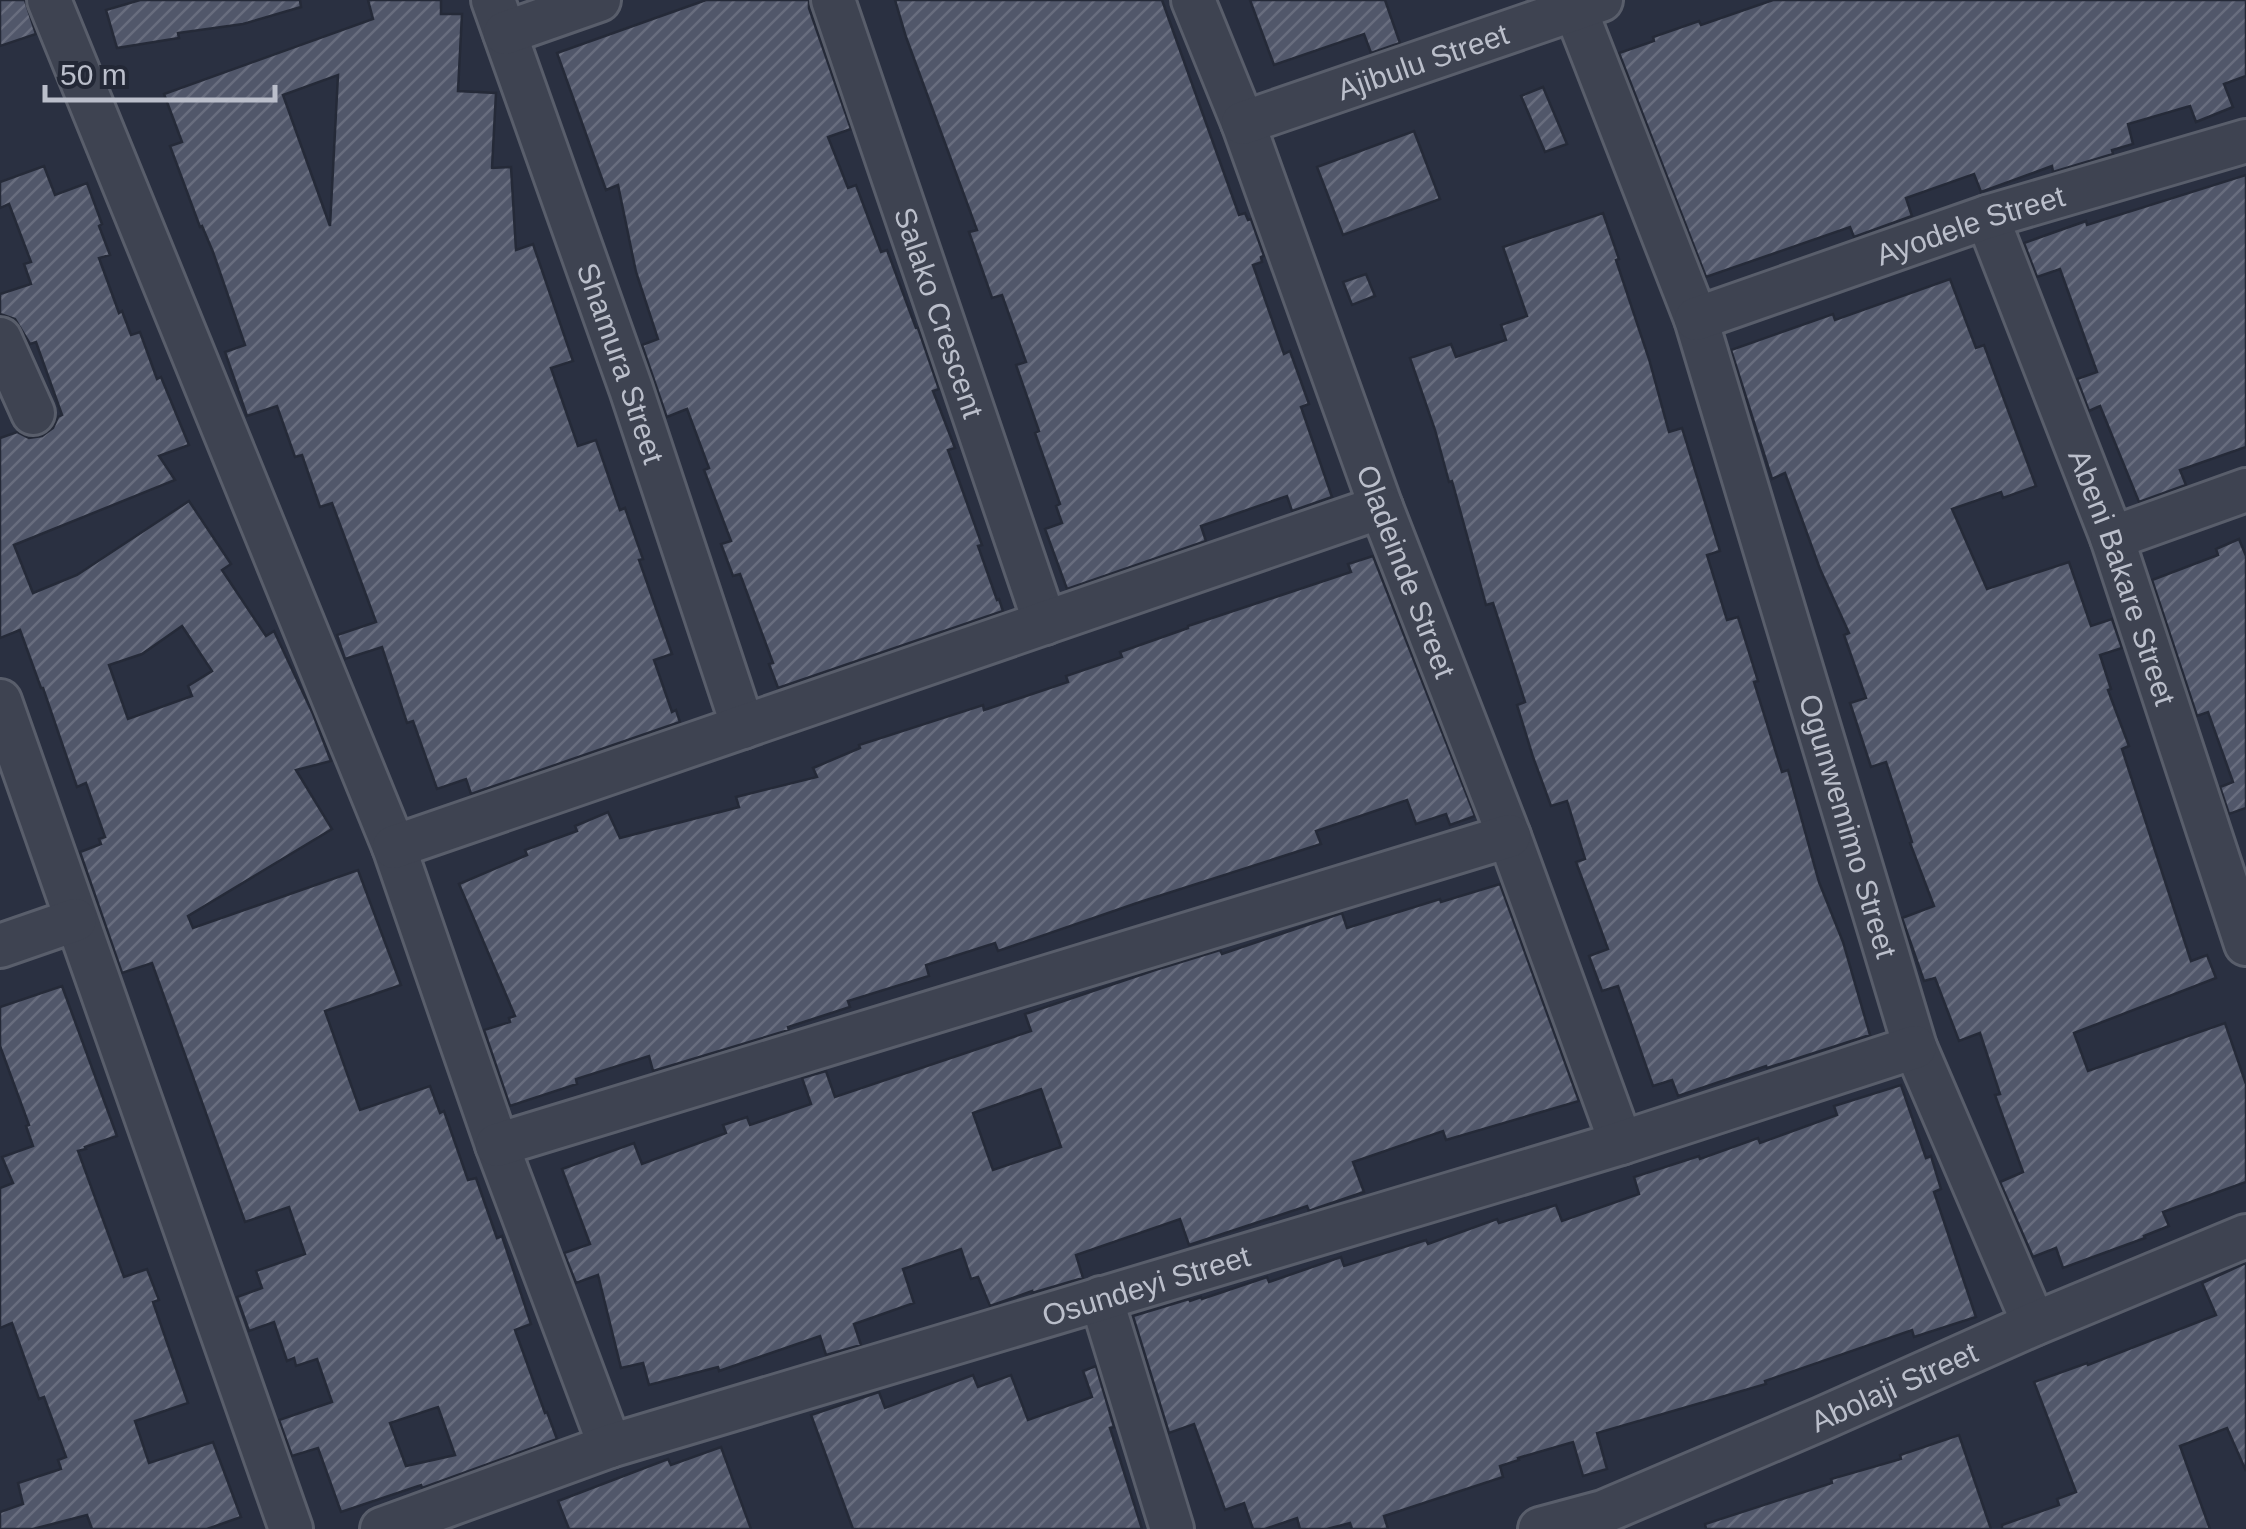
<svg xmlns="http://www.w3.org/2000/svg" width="2246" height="1529" font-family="Helvetica,sans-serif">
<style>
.building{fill:url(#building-hatch);stroke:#252a38;stroke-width:2.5;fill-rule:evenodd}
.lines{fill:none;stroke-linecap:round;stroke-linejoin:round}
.minor-casing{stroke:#595e6b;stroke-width:48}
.minor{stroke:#3e4351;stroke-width:42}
.labels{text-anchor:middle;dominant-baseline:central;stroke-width:10;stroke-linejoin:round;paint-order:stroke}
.street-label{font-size:30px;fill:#bbbfcb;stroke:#232836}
</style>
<defs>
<pattern id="building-hatch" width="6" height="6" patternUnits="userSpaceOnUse" patternTransform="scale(2.5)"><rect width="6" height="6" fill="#51576a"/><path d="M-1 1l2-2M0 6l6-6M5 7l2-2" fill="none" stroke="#686d7e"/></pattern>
</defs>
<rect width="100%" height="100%" fill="#2a3041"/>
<!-- building -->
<g class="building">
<path d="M0,0H25L36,34L0,46Z"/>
<path d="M140,0H300L301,7L243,24L178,33L179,38L117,48L106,10Z"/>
<path d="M368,0H441V14H462L458,91L496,93L492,168L511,167L516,250L533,244L573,361L551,368L578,446L596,440L620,510L625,508L643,559L639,560L672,654L654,660L672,712L676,710L680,722L471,794L466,779L437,789L413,721L407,723L382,647L345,659L337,635L376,622L332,503L320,507L302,455L295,457L277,406L247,416L225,352L245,345L213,252L202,226L200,227L170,146L182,142L164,94L373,19ZM338,75L330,226L283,95Z"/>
<path d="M706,0H809V8L851,129L828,137L848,188L856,185L881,252L887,250L916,328H918L939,389L933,391L955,448L948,450L982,545L978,546L997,600L999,599L1003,611L778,688L769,664L773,663L740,574L733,576L721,544L731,541L704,470L709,468L687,409L667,417L666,415L642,345L658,339L636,272L618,185L606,190L557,53Z"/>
<path d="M895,0H1162L1239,215L1245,213L1248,220L1251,219L1264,256L1261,257L1262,262L1253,265L1284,354L1290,351L1309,404L1301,407L1332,497L1292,511L1287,496L1201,526L1206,541L1067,589L1045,529L1062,523L1056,506L1060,504L1035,433L1039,431L1016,365L1026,362L1002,295L992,298L969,232L977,230L906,37Z"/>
<path d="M1250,0H1385L1400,43L1371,53L1364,34L1274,65Z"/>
<path d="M1773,0H2246V76L2224,84L2233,107L2196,122L2190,106L2128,124L2133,144L2112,150L2113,154L2053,172L2052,166L1981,192L1974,174L1906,198L1912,216L1854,237L1850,227L1706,277L1619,53L1654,41L1653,37L1699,21L1701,25Z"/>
<path d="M1543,87L1567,144L1545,152L1521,96Z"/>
<path d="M1414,131L1440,199L1343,235L1317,167Z"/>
<path d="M44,166L55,195L87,183L102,224L99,226L110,255L99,258L119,313L122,311L131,335L140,332L157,379L161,377L189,445L159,456L175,480L14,545L33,593L77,575L189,501L231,564L222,570L266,636L274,631L313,714L331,761L296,770L332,829L188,916L193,928L358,870L401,985L325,1011L360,1110L430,1086L440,1113L444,1111L468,1180L476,1178L497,1238L502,1236L531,1324L515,1330L545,1413L547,1412L557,1439L422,1488L421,1485L341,1512L318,1448L292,1456L279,1420L332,1402L317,1359L296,1366L294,1358L287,1361L274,1322L249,1331L237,1297L262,1288L256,1271L305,1254L289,1207L245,1222L152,963L122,973L80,852L101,844L99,839L105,837L86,783L77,787L43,688H41L20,630L0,638V438L17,432L29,438L42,436L53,428L58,417L62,415L36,342L30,344L15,319L0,314V294L31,284L24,264L31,262L9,204L0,208V182ZM182,626L212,671L188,686L192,696L128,719L109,665L142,654ZM438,1407L455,1455L406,1466L390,1423Z"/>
<path d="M2246,175V447L2180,470L2186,485L2139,502L2100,406L2089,411L2077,379L2097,372L2060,269L2037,277L2024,243L2086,221L2087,225Z"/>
<path d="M1603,213L1619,259L1616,260L1649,359L1669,432L1682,428L1720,551L1707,555L1727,620L1738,617L1758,681L1754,682L1782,772L1788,770L1819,882L1843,942L1870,1035L1767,1068L1766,1066L1678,1096L1672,1080L1653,1086L1618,986L1602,991L1589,956L1608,949L1576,862L1585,859L1567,801L1551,806L1533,757L1517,705L1525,702L1493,603L1486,605L1452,481L1449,482L1435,430L1410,358L1451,344L1456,357L1506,340L1501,325L1527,316L1503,247Z"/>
<path d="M1366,274L1375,296L1352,305L1343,282Z"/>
<path d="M1950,279L1976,348L1984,345L2036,486L2003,498L2001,492L1952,509L1987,589L2069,562L2091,626L2112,619L2122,648L2100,655L2111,689L2108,690L2129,746L2122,749L2191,961L2207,955L2216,978L2074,1033L2088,1071L2225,1023L2246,1084V1182L2163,1212L2169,1226L2144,1236L2145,1238L2063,1268L2056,1248L2033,1257L2000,1182L2023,1172L1995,1095L2000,1094L1980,1033L1959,1041L1935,978L1924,981L1902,918L1934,906L1910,843L1912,842L1886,762L1871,767L1850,703L1866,698L1844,635L1849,633L1820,569L1785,473L1772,479L1731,350L1833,314L1835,320Z"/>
<path d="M2239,539L2246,556V808L2229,814L2220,787L2233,782L2208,712L2197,716L2152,580L2218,555L2216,549Z"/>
<path d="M1373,556L1475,816L1450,825L1446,814L1416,824L1407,800L1316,831L1321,844L1137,903L998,951L995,943L926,965L929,976L848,1001L850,1007L788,1027L789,1030L653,1071L649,1056L576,1079L577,1084L510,1106L484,1030L510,1022L509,1018L515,1016L459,884L527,855L525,850L577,831L575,826L608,812L620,838L739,807L736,797L817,777L813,768L860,748L859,745L983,705L984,710L1068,682L1066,676L1122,657L1120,652L1188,628V626L1351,572L1348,564Z"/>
<path d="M1500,884L1579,1101L1446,1140L1443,1131L1353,1162L1364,1192L1317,1208L1309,1211L1307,1206L1189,1245L1180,1219L1076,1255L1083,1278L1032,1293V1291L990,1306L978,1277L971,1279L961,1249L903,1269L914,1303L854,1324L861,1345L826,1355L820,1336L719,1371L718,1367L649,1385L643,1363L621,1368L598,1275L576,1283L564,1253L590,1244L562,1169L634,1143L642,1164L726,1133L723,1125L747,1117L750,1125L811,1104L802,1078L826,1071L835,1097L1031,1031L1025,1014L1155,970L1220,950L1222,954L1342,913L1347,928L1440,899L1441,902ZM1041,1089L1061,1147L993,1170L973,1113Z"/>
<path d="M62,986L117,1136L85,1147L86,1149L78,1151L124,1277L147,1269L159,1300L153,1302L188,1403L135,1421L149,1463L213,1442L241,1517L207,1529H92L87,1515L33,1529H0V1512L23,1504L18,1483L61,1469L58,1460L66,1457L44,1397L39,1399L12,1323L0,1328V1188L13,1183L2,1157L33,1146L26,1126L29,1125L0,1046V1007Z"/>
<path d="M1901,1085L1926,1158L1931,1156L1941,1189L1934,1192L1976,1317L1914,1337L1912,1330L1765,1381L1766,1384L1597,1433L1607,1469L1583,1476L1573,1442L1518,1458L1519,1460L1500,1466L1503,1477L1384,1516L1388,1529H1352L1350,1523L1327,1529H1300L1297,1518L1265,1529H1253L1244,1503L1225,1510L1194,1424L1169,1433L1133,1316L1189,1299L1190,1301L1201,1297L1202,1299L1267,1277L1269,1282L1341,1257L1344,1266L1426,1240L1428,1244L1497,1219L1499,1223L1556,1205L1562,1221L1639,1194L1634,1177L1699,1156L1700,1159L1758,1138L1760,1143L1837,1115L1834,1106Z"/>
<path d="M2246,1263V1471L2227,1428L2180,1446L2210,1529H2002V1525L2059,1505L2057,1499L2076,1492L2034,1382L2087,1363L2088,1365L2216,1315L2202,1283Z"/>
<path d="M1096,1366L1114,1427L1110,1428L1142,1529H853L811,1415L879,1392L885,1408L973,1375L978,1387L1011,1375L1028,1420L1092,1397L1083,1371Z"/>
<path d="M1959,1435L1991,1529H1706L1705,1524L1832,1483L1831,1479L1901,1459L1900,1455Z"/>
<path d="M721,1447L751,1529H569L558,1501L668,1459L671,1465Z"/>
</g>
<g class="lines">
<!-- minor casing -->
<g class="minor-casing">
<g id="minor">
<path d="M49,0L394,847L497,1145L610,1446"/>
<path id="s1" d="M493,0L631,389L743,727"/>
<path id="s2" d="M833,0L1045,623"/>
<path id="s3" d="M1193,0L1243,123L1381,507L1509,836L1621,1143"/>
<path id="s4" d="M1575,9L1696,319L1915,1047L2034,1324"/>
<path d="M505,33L599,0"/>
<path id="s5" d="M1243,123L1601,0"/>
<path id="s6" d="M1987,217L2112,538L2246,944"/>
<path id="s7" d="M1696,319L1987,217L2246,141"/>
<path d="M0,339L33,413"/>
<path d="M2112,538L2246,490"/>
<path d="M0,701L291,1529"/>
<path d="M394,847L1381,507"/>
<path d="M0,946L75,920"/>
<path d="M497,1145L1509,836"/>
<path d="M1101,1298L1172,1529"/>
<path id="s8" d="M382,1529L610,1446L1621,1143L1915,1047"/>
<path id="s9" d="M1540,1529L1603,1512L1821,1419L2034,1324L2246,1236"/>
</g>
</g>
<!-- minor -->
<use href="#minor" class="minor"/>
</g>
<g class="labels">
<!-- street labels -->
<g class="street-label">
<text stroke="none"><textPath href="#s5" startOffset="190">Ajibulu Street</textPath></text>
<text stroke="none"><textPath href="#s7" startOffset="290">Ayodele Street</textPath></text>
<text stroke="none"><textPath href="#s2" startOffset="330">Salako Crescent</textPath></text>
<text stroke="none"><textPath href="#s1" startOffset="385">Shamura Street</textPath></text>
<text stroke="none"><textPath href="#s3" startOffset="610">Oladeinde Street</textPath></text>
<text stroke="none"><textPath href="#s6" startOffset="385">Abeni Bakare Street</textPath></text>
<text stroke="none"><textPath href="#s4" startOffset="862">Ogunwemimo Street</textPath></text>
<text stroke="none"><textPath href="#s8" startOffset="802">Osundeyi Street</textPath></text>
<text stroke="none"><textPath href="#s9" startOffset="382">Abolaji Street</textPath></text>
</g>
</g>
<!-- scale -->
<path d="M45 85v15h230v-15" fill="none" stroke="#bbbfcb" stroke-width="5"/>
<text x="60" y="85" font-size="30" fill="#bbbfcb" stroke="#232836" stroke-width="8" paint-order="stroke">50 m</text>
</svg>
